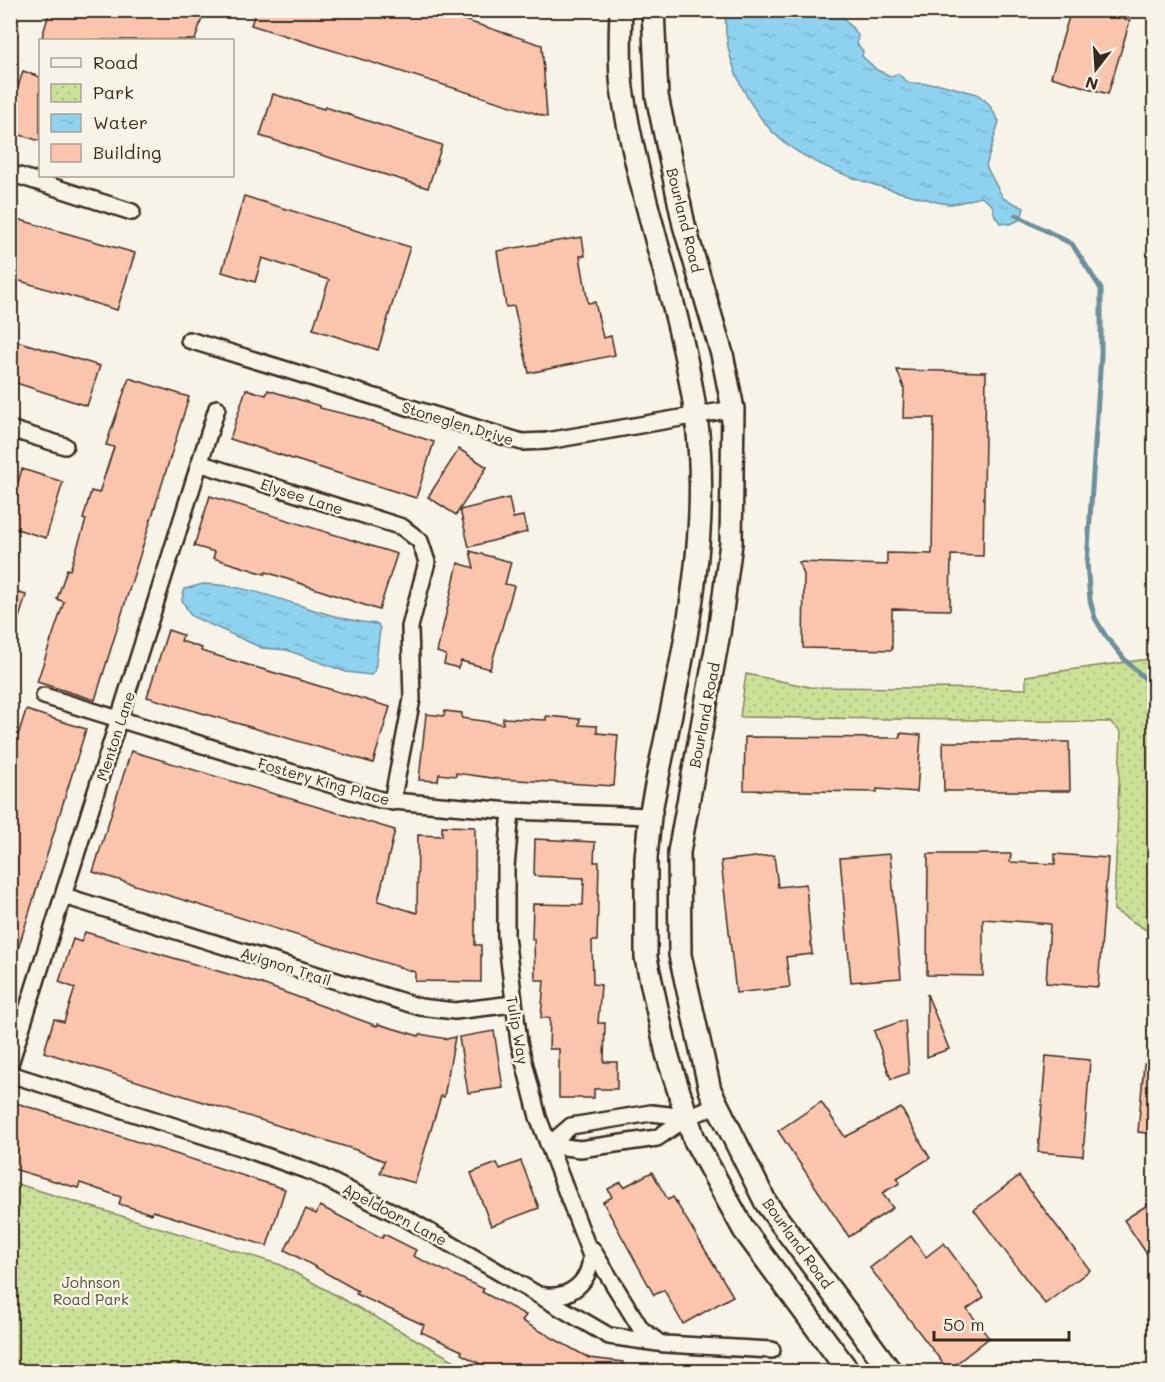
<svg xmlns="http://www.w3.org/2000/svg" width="1165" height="1382" font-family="Mali,sans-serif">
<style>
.park{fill:url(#park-dots);stroke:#82865a;stroke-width:1.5}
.water{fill:url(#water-ripples);stroke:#6d8f9b;stroke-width:1.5}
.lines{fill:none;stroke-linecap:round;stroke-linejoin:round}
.stream{stroke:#6d8f9b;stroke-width:5}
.building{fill:#fac5ac;stroke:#3b2a1e;stroke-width:1.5}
.street-casing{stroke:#3b2a1e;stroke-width:20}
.secondary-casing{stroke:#3b2a1e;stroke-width:26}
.street{stroke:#f7f3e8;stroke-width:15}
.secondary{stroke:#f7f3e8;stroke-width:21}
.labels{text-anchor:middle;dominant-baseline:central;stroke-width:5;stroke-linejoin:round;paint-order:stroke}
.street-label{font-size:15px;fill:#3b2a1e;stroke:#f7f3e8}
.park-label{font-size:15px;fill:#584f36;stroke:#f7f3e8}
</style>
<defs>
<pattern id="park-dots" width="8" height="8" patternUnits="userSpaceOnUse" patternTransform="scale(1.5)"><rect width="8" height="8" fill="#cae197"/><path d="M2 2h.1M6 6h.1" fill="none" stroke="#aec182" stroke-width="1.8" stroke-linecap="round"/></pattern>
<pattern id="water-ripples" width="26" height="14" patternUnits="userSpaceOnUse" patternTransform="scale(1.5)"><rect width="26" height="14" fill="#8ed2ef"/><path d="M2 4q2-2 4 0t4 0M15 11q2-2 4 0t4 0" fill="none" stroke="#7bb4cc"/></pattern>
</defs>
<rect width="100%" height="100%" fill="#f7f3e8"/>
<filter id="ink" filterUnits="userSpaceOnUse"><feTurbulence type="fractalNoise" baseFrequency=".0167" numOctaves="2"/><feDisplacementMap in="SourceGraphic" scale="12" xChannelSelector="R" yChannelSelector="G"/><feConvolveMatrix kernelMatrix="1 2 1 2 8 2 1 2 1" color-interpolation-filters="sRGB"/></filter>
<g filter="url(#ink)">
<!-- park -->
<g class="park">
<path d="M1148,659L1154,665V935L1114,910L1121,732L1110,722L740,717L746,674L810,687L1026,689V676Z"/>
<path d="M11,1182L281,1265L473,1371H11Z"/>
</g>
<!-- water -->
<g class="water">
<path d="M726,11H838L858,35L857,44L863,51L862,56L877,70L890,76L898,74L909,83L940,84L977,94L988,103L999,121L986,166L1003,198L1024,208L1021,219L1011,224L1000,223L995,216L992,205L981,197C971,199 959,204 950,204C941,204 931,200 923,198C876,187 801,165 769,128C742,97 722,52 726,11Z"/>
<path d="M203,584C265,585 317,619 378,624L380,629L375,671L371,675L346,672L287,650L262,648L191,616L182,600L184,589Z"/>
</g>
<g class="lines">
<!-- stream -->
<path class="stream" d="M1016,215L1072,244L1101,289V355L1087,563L1090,600L1095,618L1105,635L1126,661L1154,687"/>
</g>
<!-- building -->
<g class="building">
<path d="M50,10H189L203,15L195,40H53L42,37Z"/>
<path d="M256,10H433L542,45L547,117L251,25Z"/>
<path d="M1071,10H1096L1130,21L1108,94L1051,77Z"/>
<path d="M23,71L40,77V141L10,132V112Z"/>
<path d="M273,94L324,109L325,107L442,145L428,188L260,136Z"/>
<path d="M244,196L410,247L378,350L313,329L329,280L262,258L255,282L222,272Z"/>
<path d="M10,217L135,253L117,310L10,278Z"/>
<path d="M582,237L585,256H580L588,303L595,302L603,338L611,336L615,355L529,373L514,306L506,307L497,251Z"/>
<path d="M10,339L100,366L87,406L10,381Z"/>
<path d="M897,370L986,372L983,556L951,555L950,610L892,609V650L803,648L804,575L799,562L887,565V553L932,554L934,418H903L904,388Z"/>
<path d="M129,378L189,397L95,700L37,682L64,602L57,599L67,569L70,570L86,520L83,519L91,491L99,493L114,447L106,445Z"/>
<path d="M246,389L266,395L268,390L320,406V408L361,418L434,442L416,498L230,439Z"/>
<path d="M459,449L487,467L456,515L428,497Z"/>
<path d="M22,469L63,482L46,538L10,527V508Z"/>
<path d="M210,496L397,554L379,610L266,572L265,574L213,558L215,552L194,546Z"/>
<path d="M509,498L513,518L523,516L527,532L469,547L460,510Z"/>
<path d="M470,551L511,562L505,584L514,586L490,669L461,661L458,668L444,664L446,655L437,652L458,563L474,568Z"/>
<path d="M10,590L26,595L14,635H10Z"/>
<path d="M168,630L183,635L181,641L202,648L201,651L390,707L373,763L147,697Z"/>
<path d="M26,710L86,729L14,962H10V747L14,748Z"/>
<path d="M445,711L462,713V718L503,724V718L546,720V716L580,719L579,725L597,726V733L618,735L614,786L499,779L456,773V776L439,774L438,781L419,780L426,714L444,716Z"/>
<path d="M900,733L921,735L917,792L877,789V792L744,790L745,737L900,738Z"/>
<path d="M943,742H1069L1070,791H944Z"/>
<path d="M131,751L395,830L378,901L417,913L418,835L442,836V826L475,827V945H481V982L415,981V972L93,872Z"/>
<path d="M535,839L595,842L594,862H599L598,903L597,941H592L593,984L601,985L598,1023H605L604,1062H617V1089H594V1098H559V1049H549L550,1018H541L544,980H535L534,939H532L533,904L583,905L584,878L534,876Z"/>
<path d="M890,854L901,978L851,982L840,858Z"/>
<path d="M928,854H1011L1010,862L1055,864V854L1108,858L1098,987L1046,983L1050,924L1027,922L983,919V976L927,975Z"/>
<path d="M774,855L778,887L806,884L812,954L786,957L790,987L736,993L721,861Z"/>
<path d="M85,932L262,984L377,1026L378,1024L419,1036L420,1034L447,1039L455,1037L444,1097L441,1096L415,1183L380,1173L384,1161L356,1150L44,1052L54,1019L64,1022L75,988L59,982L73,939L81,942Z"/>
<path d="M927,994L949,1049L927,1057Z"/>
<path d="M905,1020L909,1073L891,1079L874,1031Z"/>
<path d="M494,1031L503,1088L468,1093L459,1037Z"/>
<path d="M1046,1056L1090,1060L1083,1156L1038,1152Z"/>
<path d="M1144,1064H1155V1134L1138,1132Z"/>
<path d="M10,1101L285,1189L267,1246L153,1211L152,1214L119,1204L121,1197L80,1183L78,1188L10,1168Z"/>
<path d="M821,1102L845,1137L901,1108L930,1158L897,1178L900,1183L882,1193L893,1208L849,1237L778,1131Z"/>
<path d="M521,1161L539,1208L491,1226L471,1173L497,1163L500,1169Z"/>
<path d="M652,1172L668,1200L673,1197L733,1296L683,1324L664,1290L654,1295L603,1202L612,1197L608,1189L621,1182L624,1187Z"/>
<path d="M1019,1176L1090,1270L1045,1304L974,1210Z"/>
<path d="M1155,1200V1266L1124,1220Z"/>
<path d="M320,1206L382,1238L384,1234L416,1250L413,1256L484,1289L482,1292L526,1315L522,1321L589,1358L623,1362L622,1371H494L461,1354L462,1351L421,1332L424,1325L356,1294L358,1291L285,1250L306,1209L316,1214Z"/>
<path d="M911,1236L926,1257L944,1243L984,1297L967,1309L989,1338L948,1370L870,1268Z"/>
</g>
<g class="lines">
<!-- street casing -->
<g class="street-casing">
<g id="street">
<path d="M10,173L132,212"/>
<path d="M189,340L522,442L547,441L733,409"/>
<path d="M10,429L65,446"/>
<path d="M202,464L402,527L420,541L427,562L410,627L412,699L392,802"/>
<path d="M44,696L381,800L511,811L650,816"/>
<path d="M511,811L506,867V936L519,1042L538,1117L591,1256C590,1284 567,1301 540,1295"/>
<path d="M64,896L420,1007L455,1011L513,1004"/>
<path d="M10,1064L217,408"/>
<path d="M10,1074L246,1149L314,1173L411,1221L609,1336L665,1344L772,1350"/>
<path d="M549,1145L580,1149L657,1138L688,1117L717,1105"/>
<path d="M549,1145L571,1126L651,1113L688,1117"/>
<path d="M592,1249L641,1329L657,1341"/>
</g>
</g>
<!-- secondary casing -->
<g class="secondary-casing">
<g id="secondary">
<path d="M621,10C620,36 619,63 622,88C638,199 681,305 696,416C714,550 675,685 650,816L646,858V958L667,1054L694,1139L744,1230L849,1372"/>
<path d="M653,10L657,96L684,225L722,354L733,409L731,543L719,633L679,852L680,955L710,1090L766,1203L891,1372"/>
</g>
</g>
<!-- street -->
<use href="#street" class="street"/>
<!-- secondary -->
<use href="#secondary" class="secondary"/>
</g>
</g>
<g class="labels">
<!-- street labels -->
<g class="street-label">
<text transform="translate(685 220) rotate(76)">Bourland Road</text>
<text transform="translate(458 423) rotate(17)">Stoneglen Drive</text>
<text transform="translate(302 496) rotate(18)">Elysee Lane</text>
<text transform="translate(704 715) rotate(-79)">Bourland Road</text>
<text transform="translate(115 736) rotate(-72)">Menton Lane</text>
<text transform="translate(324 781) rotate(16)">Fostery King Place</text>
<text transform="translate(286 966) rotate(18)">Avignon Trail</text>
<text transform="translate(518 1030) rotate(80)">Tulip Way</text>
<text transform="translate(395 1214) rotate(28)">Apeldoorn Lane</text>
<text transform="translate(798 1243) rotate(54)">Bourland Road</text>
</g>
<!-- park labels -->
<g class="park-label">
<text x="91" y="1282">Johnson<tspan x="91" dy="17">Road Park</tspan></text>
</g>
</g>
<!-- margin -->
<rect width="1165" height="1382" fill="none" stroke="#f7f3e8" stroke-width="36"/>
<rect x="18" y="18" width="1129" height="1346" fill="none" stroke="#3b2a1e" stroke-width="2" filter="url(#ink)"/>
<!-- legend -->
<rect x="39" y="39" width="195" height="138" fill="#f7f3e8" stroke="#aca397" stroke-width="1.5"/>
<rect x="51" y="58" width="30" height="9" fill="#f7f3e8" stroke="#aca397" stroke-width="1.5"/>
<text x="93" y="69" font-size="18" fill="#3b2a1e">Road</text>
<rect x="51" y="84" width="30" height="18" fill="url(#park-dots)" stroke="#aca397" stroke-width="1.5"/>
<text x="93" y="99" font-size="18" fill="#3b2a1e">Park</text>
<rect x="51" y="114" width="30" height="18" fill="url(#water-ripples)" stroke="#aca397" stroke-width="1.5"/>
<text x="93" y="129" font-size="18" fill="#3b2a1e">Water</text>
<rect x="51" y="144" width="30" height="18" fill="#fac5ac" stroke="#aca397" stroke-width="1.5"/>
<text x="93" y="159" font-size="18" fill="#3b2a1e">Building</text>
<!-- north arrow -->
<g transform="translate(1096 69) rotate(197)" stroke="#f7f3e8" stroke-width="4.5" paint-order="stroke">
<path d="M0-4.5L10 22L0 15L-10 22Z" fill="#3b2a1e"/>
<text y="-9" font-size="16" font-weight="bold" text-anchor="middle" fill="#3b2a1e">N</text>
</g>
<!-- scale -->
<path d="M934 1331v9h135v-9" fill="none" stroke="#3b2a1e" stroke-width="3"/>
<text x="943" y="1331" font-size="18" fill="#3b2a1e" stroke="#f7f3e8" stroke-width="4.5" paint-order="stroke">50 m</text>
</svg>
